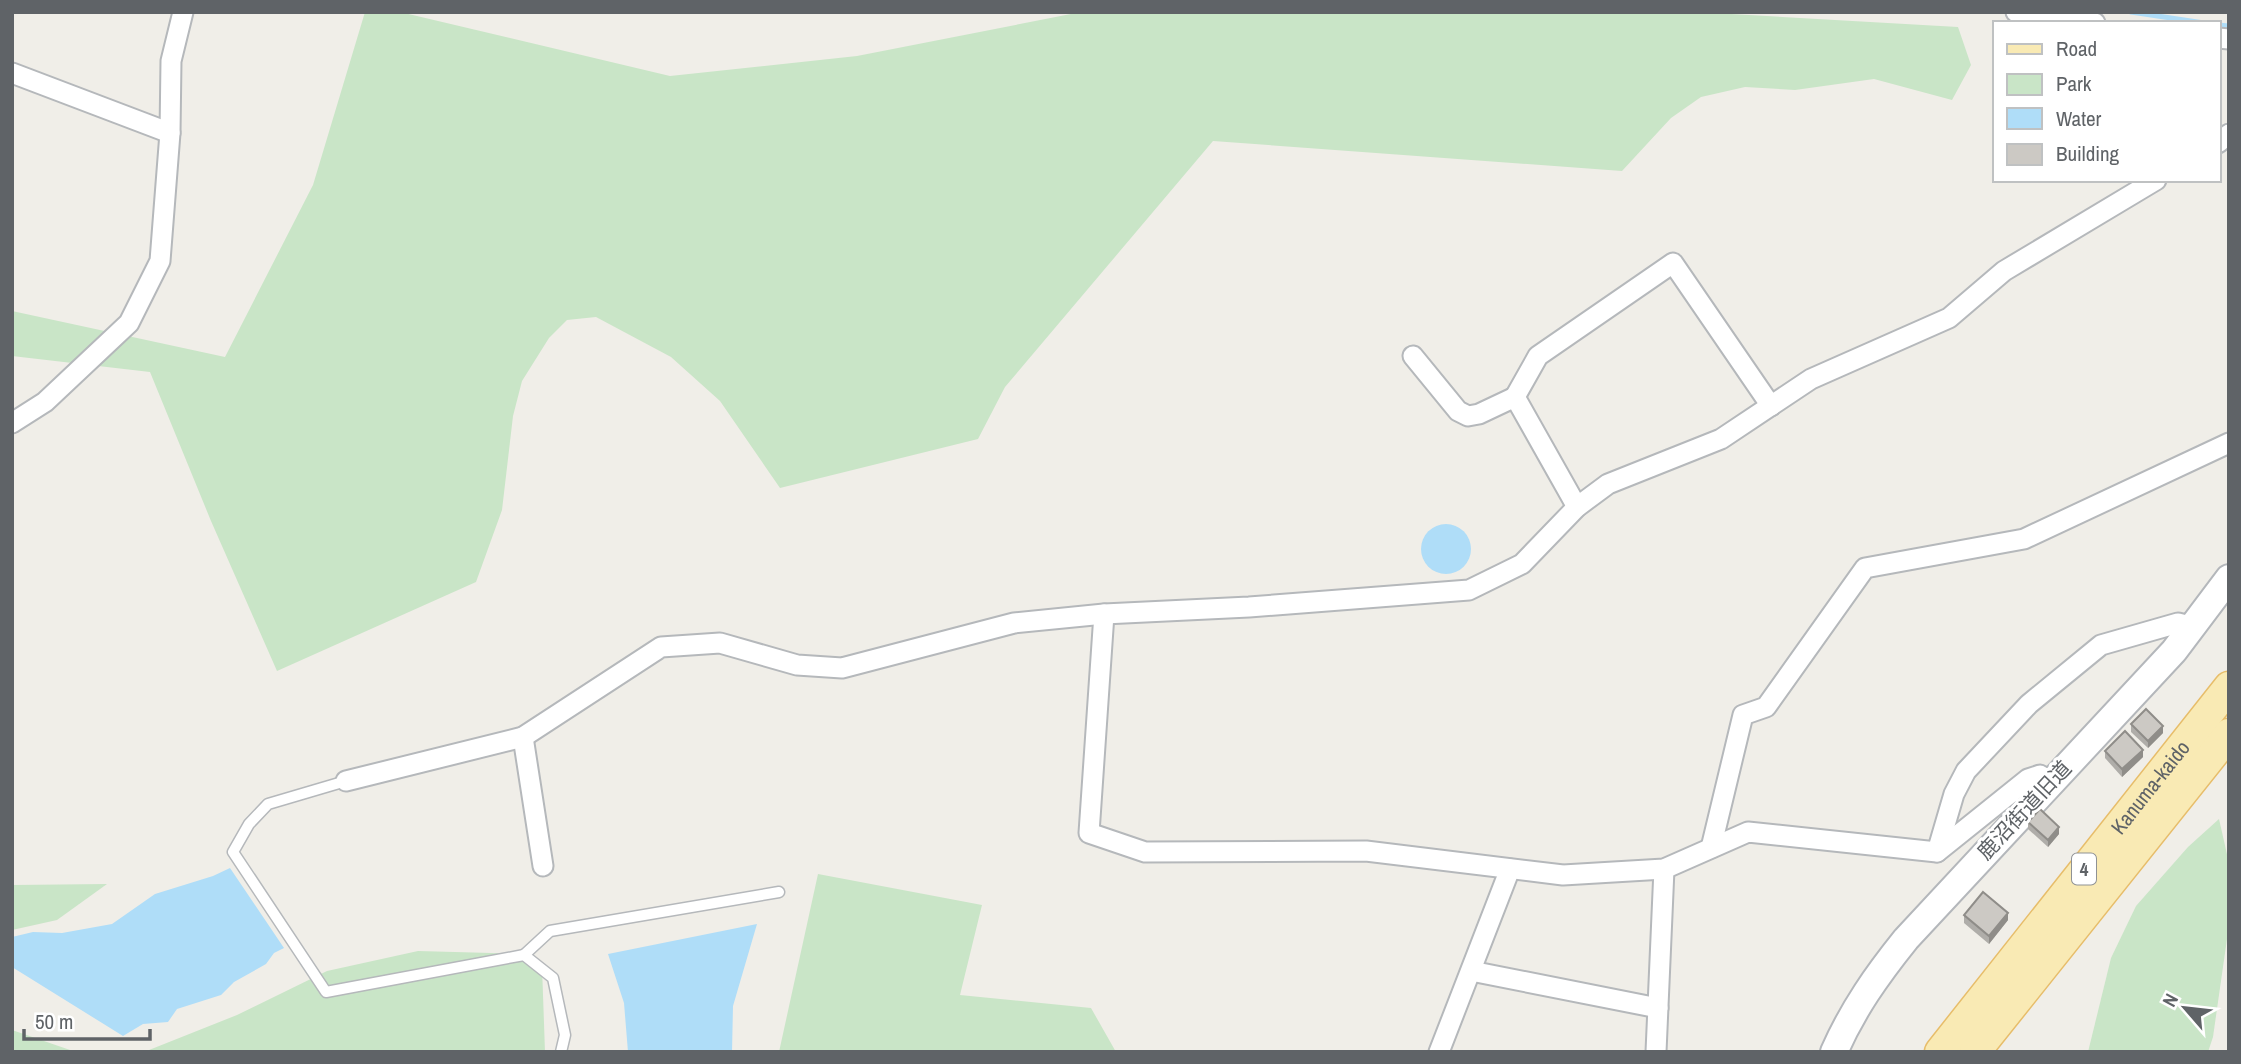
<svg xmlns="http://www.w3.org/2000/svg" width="2241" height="1064" font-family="'Archivo Narrow','Noto Sans JP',sans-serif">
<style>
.green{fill:#c9e5c7}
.water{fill:#afddf8}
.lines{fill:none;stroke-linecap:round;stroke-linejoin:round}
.stream{stroke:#afddf8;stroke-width:5}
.lane-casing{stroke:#b5b8bb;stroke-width:13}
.street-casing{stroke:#b5b8bb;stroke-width:23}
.secondary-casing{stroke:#b4b7bb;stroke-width:30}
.primary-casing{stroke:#e7bd6a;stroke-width:33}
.lane{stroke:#fff;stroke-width:10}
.street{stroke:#fff;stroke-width:19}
.secondary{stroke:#fff;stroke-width:26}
.primary{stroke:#f9eab4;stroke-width:30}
.wall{fill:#afada9}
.shaded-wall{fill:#8f8d89}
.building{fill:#ccc9c4;stroke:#8f8d89;stroke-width:2}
.labels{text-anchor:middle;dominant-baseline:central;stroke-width:6;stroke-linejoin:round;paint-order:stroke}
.shield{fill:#fff;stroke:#8f9295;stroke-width:2}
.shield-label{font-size:19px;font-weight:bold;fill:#5f6367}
.street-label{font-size:21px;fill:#5f6367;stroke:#fff}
</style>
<rect width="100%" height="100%" fill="#f0eee8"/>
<!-- green -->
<g class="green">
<path d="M365,12H400L670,76L857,56L1081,12H1696L1958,27L1971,65L1952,100L1874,79L1795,90L1745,87L1701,97L1671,118L1622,171L1213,141L1005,387L978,439L780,488L720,401L671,357L596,317L567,320L549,338L522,381L513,416L502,510L476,582L277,671L211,521L150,372L12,356V311L225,357L313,185Z"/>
<path d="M2219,819L2229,863V925L2213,1037L2208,1052H2088L2111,958L2136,906L2188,847Z"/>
<path d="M818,874L982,905L960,995L1091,1008L1116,1052H779Z"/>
<path d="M107,884L57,920L12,930V885Z"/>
<path d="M418,951L527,954L542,966L545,1052H144L237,1015L327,971Z"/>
<path d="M12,1030L73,1051L103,1052H12Z"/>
</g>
<!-- water -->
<g class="water">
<circle cx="1446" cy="549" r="25"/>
<path d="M230,868L284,948L274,953L266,964L234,982L221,995L177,1009L168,1022L143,1024L123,1036L12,967V937L33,932L62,933L112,924L155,894L213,876Z"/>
<path d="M757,924L733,1006L732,1052H628L624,1003L608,954Z"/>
</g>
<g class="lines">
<!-- stream -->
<g class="stream">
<path d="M2131,12L2204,23"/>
<path d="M2218,25L2229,26"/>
</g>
<!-- lane casing -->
<g class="lane-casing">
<g id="lane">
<path d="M346,781L268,804L249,824L233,852L326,992L524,955L553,978L565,1035L561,1052"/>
<path d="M524,955L550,931L779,892"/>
</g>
</g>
<!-- street casing -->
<g class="street-casing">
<g id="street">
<path d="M2016,12L2095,23"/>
<path d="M2218,38L2229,39"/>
<path d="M12,73L170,133"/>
<path d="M2218,143L2229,134"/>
<path d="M1413,356L1458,411L1468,416L1479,414L1515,397L1577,507"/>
<path d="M1515,397L1538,356L1673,263L1771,406"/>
<path d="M12,423L45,402L129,323L160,261L170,133L171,61L183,12"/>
<path d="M1104,614L1089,833L1145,852L1366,851L1563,875L1664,869L1748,832L1937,852L2028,779L2040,775L2050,783"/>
<path d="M523,737L543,866"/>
<path d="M346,781L523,737L661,647L720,643L797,665L842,668L1014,623L1104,614L1249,607L1469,590L1522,564L1577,507L1608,484L1721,439L1811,379L1949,318L2004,271L2156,180"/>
<path d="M1711,848L1743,715L1766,707L1865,568L2024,539L2229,443"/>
<path d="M1937,852L1954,794L1966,771L2029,704L2101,645L2178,623L2194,627"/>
<path d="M1471,971L1658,1008"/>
<path d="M1439,1052L1510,869"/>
<path d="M1656,1052L1664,869"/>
</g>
</g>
<!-- secondary casing -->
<g class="secondary-casing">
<path id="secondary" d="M1834,1052C1853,1009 1877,975 1906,939L2174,651L2229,578"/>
</g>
<!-- primary casing -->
<g class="primary-casing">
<g id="primary">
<path id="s1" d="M1940,1052L2229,687"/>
<path d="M1975,1052L2229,734"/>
</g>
</g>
<!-- lane -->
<use href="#lane" class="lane"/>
<!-- street -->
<use href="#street" class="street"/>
<!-- secondary -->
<use href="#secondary" class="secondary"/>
<!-- primary -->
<use href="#primary" class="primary"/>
</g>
<!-- wall -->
<g class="wall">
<path d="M2131,724L2163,733L2148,748L2131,732Z"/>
<path d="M2105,751L2143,757L2122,777L2105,758Z"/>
<path d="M2028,822L2059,834L2048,847L2028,829Z"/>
<path d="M1964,915L2008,920L1989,944L1964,923Z"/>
</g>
<!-- shaded-wall -->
<g class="shaded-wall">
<path d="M2163,726V733L2148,748V741Z"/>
<path d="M2143,750V757L2122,777V769Z"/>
<path d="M2059,827V834L2048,847V840Z"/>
<path d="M2008,913V920L1989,944V936Z"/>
</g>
<!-- building -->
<g class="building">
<path d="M2146,709L2163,726L2148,741L2131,724Z"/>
<path d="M2125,731L2143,750L2122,769L2105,751Z"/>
<path d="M2040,809L2059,827L2048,840L2028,822Z"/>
<path d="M1983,892L2008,913L1989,936L1964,915Z"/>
</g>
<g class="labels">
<!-- shield labels -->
<rect class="shield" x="2072" y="853.5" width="24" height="31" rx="5"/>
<g class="shield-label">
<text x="2084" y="869">4</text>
</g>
<!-- street labels -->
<g class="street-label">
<text stroke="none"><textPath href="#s1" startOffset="338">Kanuma-kaido</textPath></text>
<text transform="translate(2024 810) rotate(-47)">鹿沼街道旧道</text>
</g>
</g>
<!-- border -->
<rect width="2241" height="1064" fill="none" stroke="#5f6367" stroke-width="28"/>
<!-- legend -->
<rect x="1993" y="21" width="228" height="161" fill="#ffffff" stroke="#bfc1c2" stroke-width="2"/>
<rect x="2007" y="44" width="35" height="10" fill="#f9eab4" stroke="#bfc1c2" stroke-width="2"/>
<text x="2056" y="56" font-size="21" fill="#5f6367">Road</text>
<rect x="2007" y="74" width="35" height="21" fill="#c9e5c7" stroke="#bfc1c2" stroke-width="2"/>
<text x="2056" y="91" font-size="21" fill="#5f6367">Park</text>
<rect x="2007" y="108" width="35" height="21" fill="#afddf8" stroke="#bfc1c2" stroke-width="2"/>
<text x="2056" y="126" font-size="21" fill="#5f6367">Water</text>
<rect x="2007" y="144" width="35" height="21" fill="#ccc9c4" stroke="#bfc1c2" stroke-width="2"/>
<text x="2056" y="161" font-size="21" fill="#5f6367">Building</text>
<!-- north arrow -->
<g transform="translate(2185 1008) rotate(298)" stroke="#ffffff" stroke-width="5" paint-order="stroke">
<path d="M0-5L12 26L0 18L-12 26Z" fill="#5f6367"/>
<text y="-10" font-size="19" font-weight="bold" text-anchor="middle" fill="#5f6367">N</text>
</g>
<!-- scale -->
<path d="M24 1029v10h126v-10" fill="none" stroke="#5f6367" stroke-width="3.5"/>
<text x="35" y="1029" font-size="21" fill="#5f6367" stroke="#ffffff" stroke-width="5" paint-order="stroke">50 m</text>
</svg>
